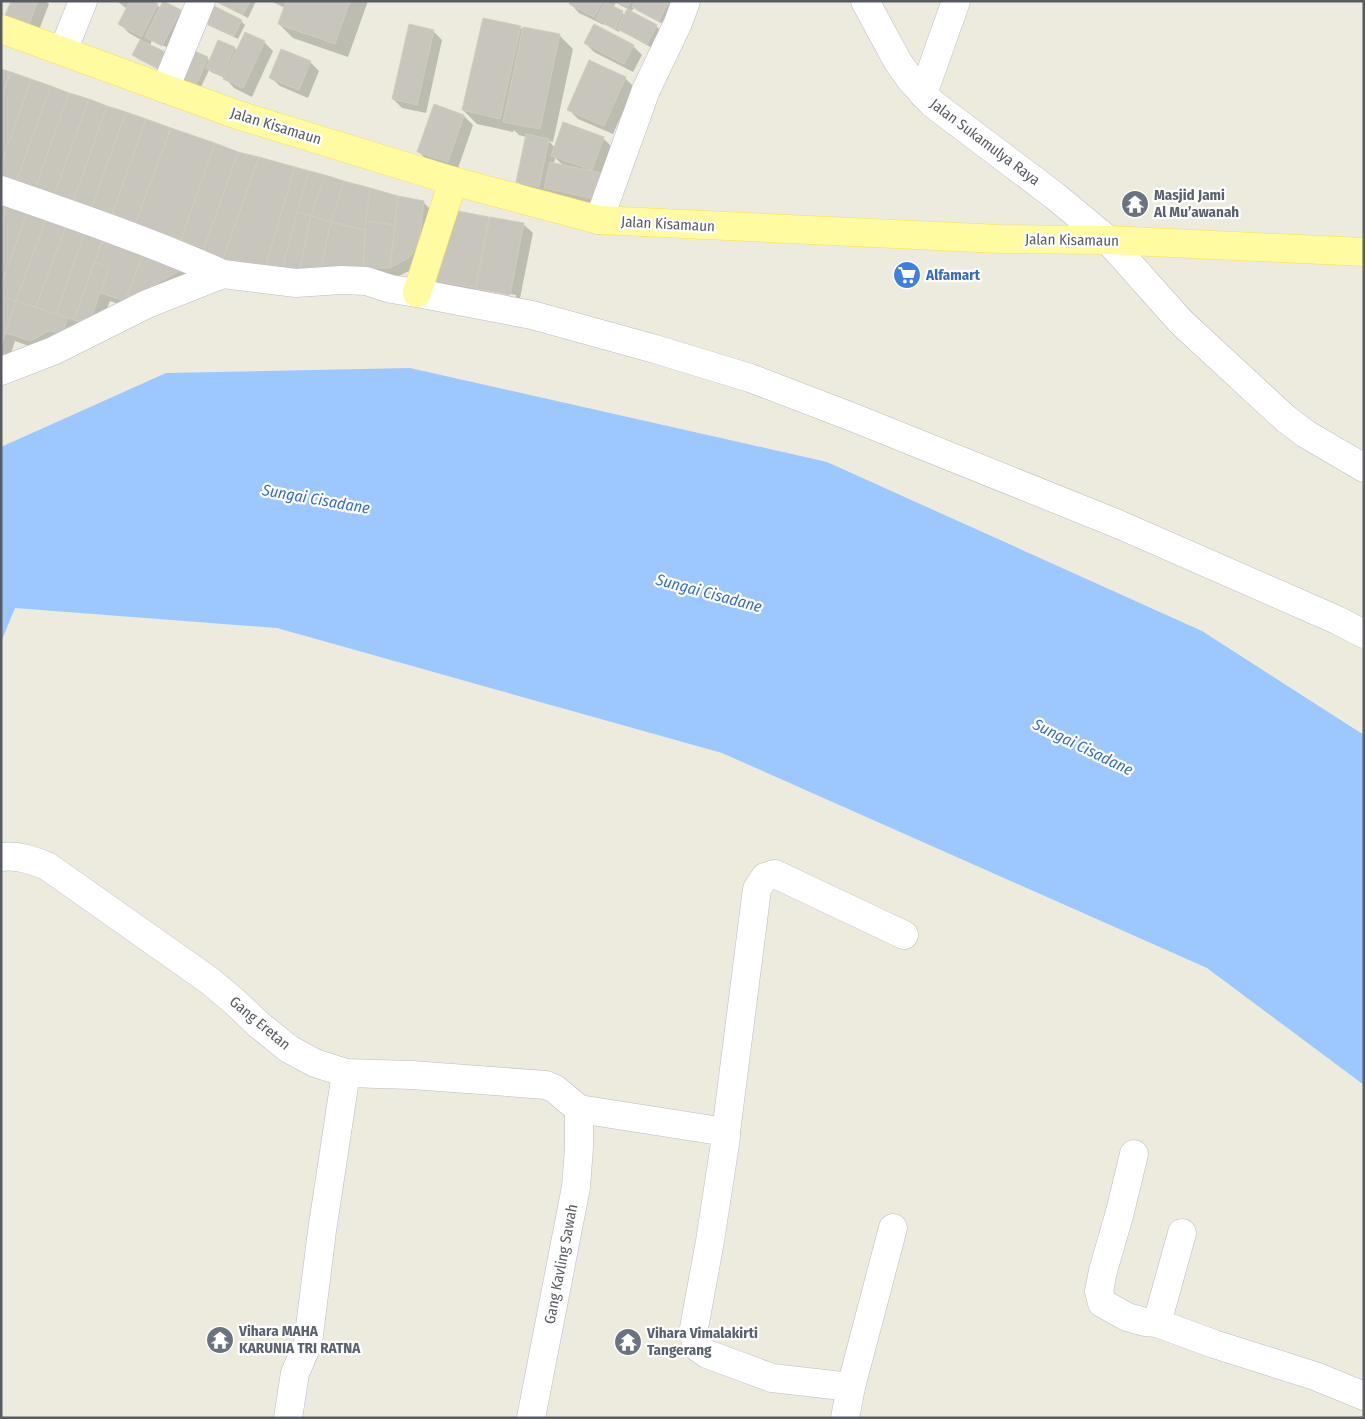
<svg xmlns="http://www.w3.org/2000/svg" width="1365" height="1419" font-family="'Fira Sans Condensed',sans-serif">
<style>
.water{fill:#9cc8ff}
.shadow{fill:#0003;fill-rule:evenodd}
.building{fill:#c7c5bc;stroke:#d1cdbd}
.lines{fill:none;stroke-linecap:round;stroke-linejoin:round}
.minor-casing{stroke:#babcc2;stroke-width:29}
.tertiary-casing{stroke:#babcc2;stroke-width:29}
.primary-casing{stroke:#fbdf49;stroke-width:29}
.minor{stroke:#fff;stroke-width:28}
.tertiary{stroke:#fff;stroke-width:28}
.primary{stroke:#fffba1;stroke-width:28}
.labels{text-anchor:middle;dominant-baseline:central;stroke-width:4.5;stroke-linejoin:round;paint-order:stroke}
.street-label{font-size:15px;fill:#585b61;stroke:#fff}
.worship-label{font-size:15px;font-weight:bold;fill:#5b616d;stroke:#fff;text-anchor:start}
.shop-label{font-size:15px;font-weight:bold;fill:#366cbe;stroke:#fff;text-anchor:start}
.water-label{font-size:16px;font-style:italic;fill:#376dca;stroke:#fff}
</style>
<rect width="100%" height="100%" fill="#ecebde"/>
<!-- water -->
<path class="water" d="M410,368L827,462L1202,631L1364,735V1085L1207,968L722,753L277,628L15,608L1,642V447L166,373Z"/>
<!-- shadow -->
<g class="shadow">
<path d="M12,1H46L49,4L37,35L15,27Z"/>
<path d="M117,1H150L161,8L180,11L184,15L168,48L152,40L150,46L175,58H207L210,61L218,41L235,48L237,51L264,42L273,51L252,97L234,88L225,78L211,72L209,70L201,87L172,76L138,59L134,55L141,40L129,33L120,24L127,9Z"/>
<path d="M215,1H256L248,18Z"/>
<path d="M271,1H368L348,57L293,38L279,24L285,8Z"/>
<path d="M571,1H671L673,4L663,24L638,11L634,7L632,11L616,3L613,7L625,15L656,26L660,30L652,48L620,30L619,32L604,24V25L579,13L570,3Z"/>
<path d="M204,21H241L245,25L238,39L208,25Z"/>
<path d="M520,27L524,31L559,35L573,49L553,142L549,141L555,148L603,138L612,147L604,207L555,196L549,191L548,195L526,190L517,181L526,137L519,135L514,130L513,132L477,124L463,110ZM555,158L564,166L554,164Z"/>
<path d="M433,31L442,40L426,113L402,108L393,99Z"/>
<path d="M585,43L633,46L642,55L633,72L594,52Z"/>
<path d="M310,62L319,71L308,98L280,86L270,77Z"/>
<path d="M625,78L634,87L613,134L578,119L569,110Z"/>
<path d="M464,116L473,125L457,171L428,161L419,152Z"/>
<path d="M214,144L260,159L399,197L423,202L432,211L419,266L399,276L292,279L279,281L146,233Z"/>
<path d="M1,206L184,266L193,276L135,310L110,301L99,330L40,350L15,341L6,369L1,371Z"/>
<path d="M488,218L491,220L523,224L533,233L519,303L444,289L435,280ZM486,289L516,295V297L486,292Z"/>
</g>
<!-- building -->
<g class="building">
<path d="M11,1H38L28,27L4,18Z"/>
<path d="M130,1H153L158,4L141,37L118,24Z"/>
<path d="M163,1L181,10L162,46L145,37Z"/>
<path d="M215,1H250L243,15Z"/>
<path d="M286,1H350L335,44L278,24Z"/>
<path d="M570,1H603L594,17L569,4Z"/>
<path d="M615,1H631L628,7Z"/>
<path d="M635,1H669L659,21L632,7Z"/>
<path d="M605,2L623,11L615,29L596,19Z"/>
<path d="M210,4L242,20L234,36L202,21Z"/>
<path d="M627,9L657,25L647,44L617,29Z"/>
<path d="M483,18L521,26L500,119L462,110Z"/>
<path d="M409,24L434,30L417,105L392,99Z"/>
<path d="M594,24L634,45L624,64L584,43Z"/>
<path d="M523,27L560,34L540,129L503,122Z"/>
<path d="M245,32L265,41L243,88L223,79Z"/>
<path d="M140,40L176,57L168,73L132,55Z"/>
<path d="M218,40L235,47L223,76L206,68Z"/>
<path d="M185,47L208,57L197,84L174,74Z"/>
<path d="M281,49L311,61L299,90L269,78Z"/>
<path d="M589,60L626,77L604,126L567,110Z"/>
<path d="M1,69L11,72L1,98Z"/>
<path d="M11,72L31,79L1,166V98Z"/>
<path d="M31,79L51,86L16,182L1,177V166Z"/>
<path d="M51,86L69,93L35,189L16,182Z"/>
<path d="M69,93L89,99L54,195L35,189Z"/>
<path d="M89,99L107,106L73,202L54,195Z"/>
<path d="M434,104L464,115L448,162L417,152Z"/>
<path d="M107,106L126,112L91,209L73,202Z"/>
<path d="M126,112L146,119L112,215L91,209Z"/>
<path d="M146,119L171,128L135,224L112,215Z"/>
<path d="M563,122L604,137L592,170L551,156Z"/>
<path d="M171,128L215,143L181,240L135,224Z"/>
<path d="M526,134L549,139L539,187L516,182Z"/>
<path d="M215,143L238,152L204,248L181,240Z"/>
<path d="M238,152L259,157L223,259L203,252Z"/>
<path d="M259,157L295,167L265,268L241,265L223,259Z"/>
<path d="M550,162L601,173L595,199L544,188Z"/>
<path d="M295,167L309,171L282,270L265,268Z"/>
<path d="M309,171L325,175L311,216L297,212Z"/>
<path d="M325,175L344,181L331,222L311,216Z"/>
<path d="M344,181L370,188L365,230L331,222Z"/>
<path d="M370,188L398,196L395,225L366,221Z"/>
<path d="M398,196L424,201L419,244L410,257L390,268Z"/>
<path d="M1,204L7,206L1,224Z"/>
<path d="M7,206L27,213L1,286V224Z"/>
<path d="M447,209L489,217L475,288L433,280Z"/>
<path d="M297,212L311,216L300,269L282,270Z"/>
<path d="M27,213L46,219L16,301L1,296V286Z"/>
<path d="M311,216L331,222L321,269H300Z"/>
<path d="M490,217L524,223L510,295L476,289Z"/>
<path d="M46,219L66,226L36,307L16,301Z"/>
<path d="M366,221L395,225L390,268H363Z"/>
<path d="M331,222L365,230L363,268L321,269Z"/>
<path d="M66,226L85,232L56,314L36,307Z"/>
<path d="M85,232L103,238L74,320L56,314Z"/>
<path d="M103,238L144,252L125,301L101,293L109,267L95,262Z"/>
<path d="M144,252L183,269L125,301Z"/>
<path d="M95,262L109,267L90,321L84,323L74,320Z"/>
<path d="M1,296L16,301L1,346Z"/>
<path d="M16,301L68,318L62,333L48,331L31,341L6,333Z"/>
</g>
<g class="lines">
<!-- minor casing -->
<g class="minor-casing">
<g id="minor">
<path d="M865,1L898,62L910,79L933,104L1055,196L1108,240L1181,322L1286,419L1306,434L1364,468"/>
<path d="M63,51L83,1"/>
<path d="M165,89L201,1"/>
<path d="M923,94L956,1"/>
<path d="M1,190C76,216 151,242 223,274"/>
<path d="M599,220L646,90L678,23L686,1"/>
<path d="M1,857C18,855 32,860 47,866L210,981L236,1003L258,1024L289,1049L315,1063L346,1073L412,1075L546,1085L555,1089L579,1109"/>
<path d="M579,1109L726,1132V1137L710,1241L694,1328L696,1346L707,1354L772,1378L851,1387"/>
<path d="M726,1132L757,889L765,877L775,874L904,935"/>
<path d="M1134,1154L1120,1212L1103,1271L1099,1291L1102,1303L1127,1317L1145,1322L1157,1323L1214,1344L1315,1376L1364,1396"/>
<path d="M1157,1323L1182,1233"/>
<path d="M288,1418L295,1373L308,1343L322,1231L346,1073"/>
<path d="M531,1418L576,1187L579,1148V1109"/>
<path d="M845,1418L851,1387L893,1228"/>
</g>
</g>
<!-- tertiary casing -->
<g class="tertiary-casing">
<path id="tertiary" d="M1,371L53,351L147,304L223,274L296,283L341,280L366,281L391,289L417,293L532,315L655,349L750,378L852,417L1118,524L1337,620L1364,634"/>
</g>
<!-- primary casing -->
<g class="primary-casing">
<g id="primary">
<path d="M1,29L238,115L453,181L599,220L1000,239L1108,240L1364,252"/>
<path d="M417,293L453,181"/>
</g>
</g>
<!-- minor -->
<use href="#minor" class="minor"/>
<!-- tertiary -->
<use href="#tertiary" class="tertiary"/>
<!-- primary -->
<use href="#primary" class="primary"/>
</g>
<!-- icons -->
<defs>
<g id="temple-disc" transform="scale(1.4375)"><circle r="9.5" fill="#6b7280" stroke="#fff"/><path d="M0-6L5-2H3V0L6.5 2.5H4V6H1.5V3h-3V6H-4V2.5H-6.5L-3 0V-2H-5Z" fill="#fff"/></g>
<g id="supermarket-disc" transform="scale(1.4375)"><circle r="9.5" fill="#3f7fe0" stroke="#fff"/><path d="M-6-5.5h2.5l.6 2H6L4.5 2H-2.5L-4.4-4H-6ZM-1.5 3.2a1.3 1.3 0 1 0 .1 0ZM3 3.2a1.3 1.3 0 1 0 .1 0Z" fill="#fff"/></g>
</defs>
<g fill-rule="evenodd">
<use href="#temple-disc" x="1135" y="204"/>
<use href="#supermarket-disc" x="907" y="275"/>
<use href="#temple-disc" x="220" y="1340"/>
<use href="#temple-disc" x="628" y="1342"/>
</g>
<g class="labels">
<!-- street labels -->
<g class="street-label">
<text transform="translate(276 126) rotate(17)">Jalan Kisamaun</text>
<text transform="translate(985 142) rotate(37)">Jalan Sukamulya Raya</text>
<text transform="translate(668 224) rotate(3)">Jalan Kisamaun</text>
<text transform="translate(1072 240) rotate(1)">Jalan Kisamaun</text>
<text transform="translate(260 1023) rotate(40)">Gang Eretan</text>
<text transform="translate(561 1264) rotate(-79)">Gang Kavling Sawah</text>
</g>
<!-- worship labels -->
<g class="worship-label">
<text x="1154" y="195">Masjid Jami<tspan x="1154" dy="17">Al Mu’awanah</tspan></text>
<text x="239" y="1331">Vihara MAHA<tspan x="239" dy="17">KARUNIA TRI RATNA</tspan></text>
<text x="647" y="1333">Vihara Vimalakirti<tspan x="647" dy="17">Tangerang</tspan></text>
</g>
<!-- shop labels -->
<g class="shop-label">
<text x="926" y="275">Alfamart</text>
</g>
<!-- water labels -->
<g class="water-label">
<text transform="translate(316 499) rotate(10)">Sungai Cisadane</text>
<text transform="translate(709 593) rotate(15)">Sungai Cisadane</text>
<text transform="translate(1083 747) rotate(26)">Sungai Cisadane</text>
</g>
</g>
<!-- border -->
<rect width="1365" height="1419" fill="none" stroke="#585b61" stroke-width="5"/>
</svg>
